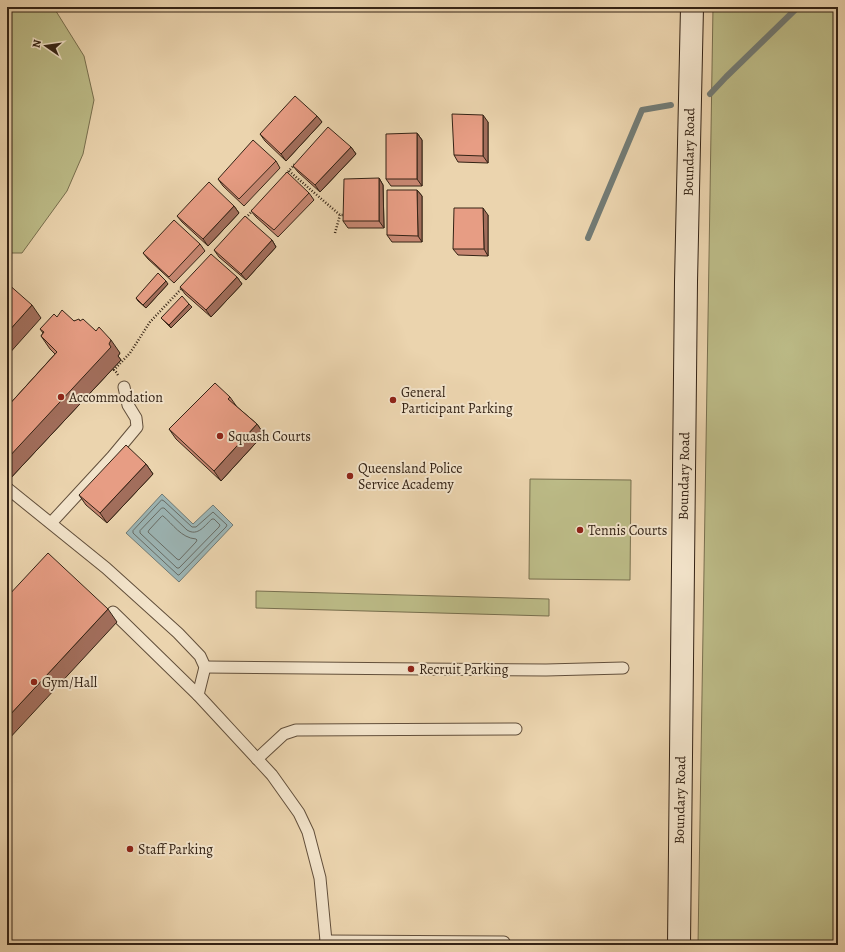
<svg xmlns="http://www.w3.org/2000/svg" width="845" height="952" font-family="Alegreya,serif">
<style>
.green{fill:#bcbb87;stroke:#786f4e}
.water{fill:#9cb5b5;stroke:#727b75}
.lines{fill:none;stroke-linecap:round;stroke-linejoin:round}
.shore{stroke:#686c65;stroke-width:1}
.stream{stroke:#727b75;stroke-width:6}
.lane-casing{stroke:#624f3b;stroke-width:13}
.secondary-casing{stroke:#342315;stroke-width:24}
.path{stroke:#342315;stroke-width:2.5;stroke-dasharray:1 2;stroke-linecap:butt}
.lane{stroke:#f2e3ca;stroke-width:11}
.secondary{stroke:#f2e3ca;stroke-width:22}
.wall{fill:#c78772;stroke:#342315}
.shaded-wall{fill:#a26e5c;stroke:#342315}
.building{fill:#e79d84;stroke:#342315}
.poi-dot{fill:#8f2418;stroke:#f2e3ca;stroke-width:1.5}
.labels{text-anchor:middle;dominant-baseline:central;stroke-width:4;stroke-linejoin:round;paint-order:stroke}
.street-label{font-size:14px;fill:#342315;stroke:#f2e3ca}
.poi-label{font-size:14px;fill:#342315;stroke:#f2e3ca;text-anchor:start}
</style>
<rect width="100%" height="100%" fill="#ebd4ae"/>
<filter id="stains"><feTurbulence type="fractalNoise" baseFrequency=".005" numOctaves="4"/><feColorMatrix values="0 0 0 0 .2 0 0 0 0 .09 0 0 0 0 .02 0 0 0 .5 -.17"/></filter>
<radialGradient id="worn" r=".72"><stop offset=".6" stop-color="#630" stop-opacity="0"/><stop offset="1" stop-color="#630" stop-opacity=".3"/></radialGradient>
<!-- green -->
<g class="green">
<path d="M7,7H52L54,8L84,56L94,100L83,154L67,191L22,253H7Z"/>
<path d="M713,7H838V945H698Z"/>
<path d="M530,479L631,480L630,580L529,579Z"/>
<path d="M256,591L549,599V616L256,608Z"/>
</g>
<!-- water -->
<path class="water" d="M162,494L193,524L213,505L233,525L179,582L126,533Z"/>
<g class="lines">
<!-- shore -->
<g class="shore">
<path d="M162,500L164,501L192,527H196L213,512L227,525L226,527L179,575H178L133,533V531Z"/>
<path d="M162,508H164L187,530C198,537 205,525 212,519H214L220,525L219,527L179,568H177L140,533V531Z"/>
<path d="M163,516C173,524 181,538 196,539L197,540L196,542L179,560L177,559L148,532L149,530L161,517Z"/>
</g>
<!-- stream -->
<g class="stream">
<path d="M710,94L726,77L798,7"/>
<path d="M588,238L642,110L671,105"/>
</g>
<!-- lane casing -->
<g class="lane-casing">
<g id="lane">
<path d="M7,488L106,568L178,633L200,656L205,667L198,695L272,775L299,813L308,832L320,878L326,941L324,945"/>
<path d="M51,523L112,457L137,427L136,418L128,405L124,387"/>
<path d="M113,612L198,695"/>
<path d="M205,667L546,670L623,668"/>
<path d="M257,759L284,734L296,730L516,729"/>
<path d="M326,941L504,942"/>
</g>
</g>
<!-- secondary casing -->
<g class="secondary-casing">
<path id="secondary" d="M679,945L686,282L692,7"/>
</g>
<!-- path -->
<g class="path">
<path d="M289,171L340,215H346"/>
<path d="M286,174L295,164"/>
<path d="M244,220L253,210"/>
<path d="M335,233L340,215"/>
<path d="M118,375L116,372L114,370L130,353L150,322L183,287"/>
</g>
<!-- lane -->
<use href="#lane" class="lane"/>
<!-- secondary -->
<use href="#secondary" class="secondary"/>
</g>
<!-- wall -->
<g class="wall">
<path d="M317,116L322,122L286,161L265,141L260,134Z"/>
<path d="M488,122V163L458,162L454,155Z"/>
<path d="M417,133L422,140V186H391L386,179Z"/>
<path d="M351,147L356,154L320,192L298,172L293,166Z"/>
<path d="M276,161L280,168L244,206L223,186L218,179Z"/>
<path d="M379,178L383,185L384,228H348L343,221Z"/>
<path d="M417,190L422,196V242H392L387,235Z"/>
<path d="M309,193L314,200L278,237L256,217L251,211Z"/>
<path d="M234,206L239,213L208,246L182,222L177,216Z"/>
<path d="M488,215V256L458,255L453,249Z"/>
<path d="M272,240L276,247L246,280L219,257L214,250Z"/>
<path d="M200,244L205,251L174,283L148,259L143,253Z"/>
<path d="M237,277L242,284L211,317L185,294L180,287Z"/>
<path d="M168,284L146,308L138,301L136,298Z"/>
<path d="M189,304L192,307L171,328L161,318Z"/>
<path d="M57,317L74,321H80L120,353L118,356L121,360L7,482V407L55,354L50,349L41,336L43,333L40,329Z"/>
<path d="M230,397L237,407L257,424L264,434L221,481L176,439L169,429Z"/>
<path d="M146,464L153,474L107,523L86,505L79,495Z"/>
<path d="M7,511L10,515L7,517Z"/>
</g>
<!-- shaded-wall -->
<g class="shaded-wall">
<path d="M483,115L488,122V163L483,156Z"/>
<path d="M317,116L322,122L286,161L281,154Z"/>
<path d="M417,133L422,140V186L417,179Z"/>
<path d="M351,147L356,154L320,192L315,185Z"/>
<path d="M379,178L383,185L384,228L379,221Z"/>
<path d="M417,190L422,196V242L418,236Z"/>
<path d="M234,206L239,213L208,246L203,239Z"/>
<path d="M483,208L488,215V256L484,249Z"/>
<path d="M272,240L276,247L246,280L241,274Z"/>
<path d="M237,277L242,284L211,317L206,310Z"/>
<path d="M166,281L168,284L146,308L143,305Z"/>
<path d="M189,304L192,307L171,328L169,325Z"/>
<path d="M32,305L41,318L7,356V333Z"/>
<path d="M111,340L120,353L118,356L121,360L7,482V459Z"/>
<path d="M257,424L264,434L221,481L214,471Z"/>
<path d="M146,464L153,474L107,523L100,513Z"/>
<path d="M108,609L117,622L7,741V718Z"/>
</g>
<!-- building -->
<g class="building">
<path d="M295,96L317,116L281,154L260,134Z"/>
<path d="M452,114L483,115V156L454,155Z"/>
<path d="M328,127L351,147L315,185L293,166Z"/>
<path d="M417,133V179H386V134Z"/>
<path d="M253,140L276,161L239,199L218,179Z"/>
<path d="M287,172L309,193L274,230L251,211Z"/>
<path d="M379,178V221H343L344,179Z"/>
<path d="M209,182L234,206L203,239L177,216Z"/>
<path d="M387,190H417L418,236L387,235Z"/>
<path d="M454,208H483L484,249H453Z"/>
<path d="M245,216L272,240L241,274L214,250Z"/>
<path d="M174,220L200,244L169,277L143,253Z"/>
<path d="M211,254L237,277L206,310L180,287Z"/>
<path d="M158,273L166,281L143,305L136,298Z"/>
<path d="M7,283L32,305L7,333Z"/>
<path d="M182,296L189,304L169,325L161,318Z"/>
<path d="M62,310L74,321L79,319L80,321L83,319L96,331L99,327L111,340L109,344L111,347L7,459V407L57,352L41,336L44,332L40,329L54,314L57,317Z"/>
<path d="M215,383L230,397L228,399L257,424L214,471L169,429Z"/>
<path d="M126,445L146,464L100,513L79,495Z"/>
<path d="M48,553L108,609L7,718V597Z"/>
</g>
<!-- markers -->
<g class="poi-dot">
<circle cx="61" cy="397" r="4"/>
<circle cx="393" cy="400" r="4"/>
<circle cx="220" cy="436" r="4"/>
<circle cx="350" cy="476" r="4"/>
<circle cx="580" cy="530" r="4"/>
<circle cx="411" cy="669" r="4"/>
<circle cx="34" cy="682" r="4"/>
<circle cx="130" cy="849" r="4"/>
</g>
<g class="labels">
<!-- street labels -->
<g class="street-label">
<text transform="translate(689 152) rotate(-89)">Boundary Road</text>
<text transform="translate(684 476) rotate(-89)">Boundary Road</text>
<text transform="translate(680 800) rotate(-89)">Boundary Road</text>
</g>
<!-- poi labels -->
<g class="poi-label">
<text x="401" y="392">General<tspan x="401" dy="16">Participant Parking</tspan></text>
<text x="69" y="397">Accommodation</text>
<text x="228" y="436">Squash Courts</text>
<text x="358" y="468">Queensland Police<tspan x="358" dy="16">Service Academy</tspan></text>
<text x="588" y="530">Tennis Courts</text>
<text x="419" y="669">Recruit Parking</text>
<text x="42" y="682">Gym/Hall</text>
<text x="138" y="849">Staff Parking</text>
</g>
</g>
<!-- margin -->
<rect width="845" height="952" fill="none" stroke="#ebd4ae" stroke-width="24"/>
<rect x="8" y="8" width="829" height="936" fill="none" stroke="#342315" stroke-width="2"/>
<rect x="12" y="12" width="821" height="928" fill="none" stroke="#342315"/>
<!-- north arrow -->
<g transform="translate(46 46) rotate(283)" stroke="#f2e3ca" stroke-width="3" paint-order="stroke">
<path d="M0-3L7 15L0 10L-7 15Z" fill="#342315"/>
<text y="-6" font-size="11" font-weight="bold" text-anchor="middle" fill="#342315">N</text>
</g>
<rect width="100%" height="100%" filter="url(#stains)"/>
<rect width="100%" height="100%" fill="url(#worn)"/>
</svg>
